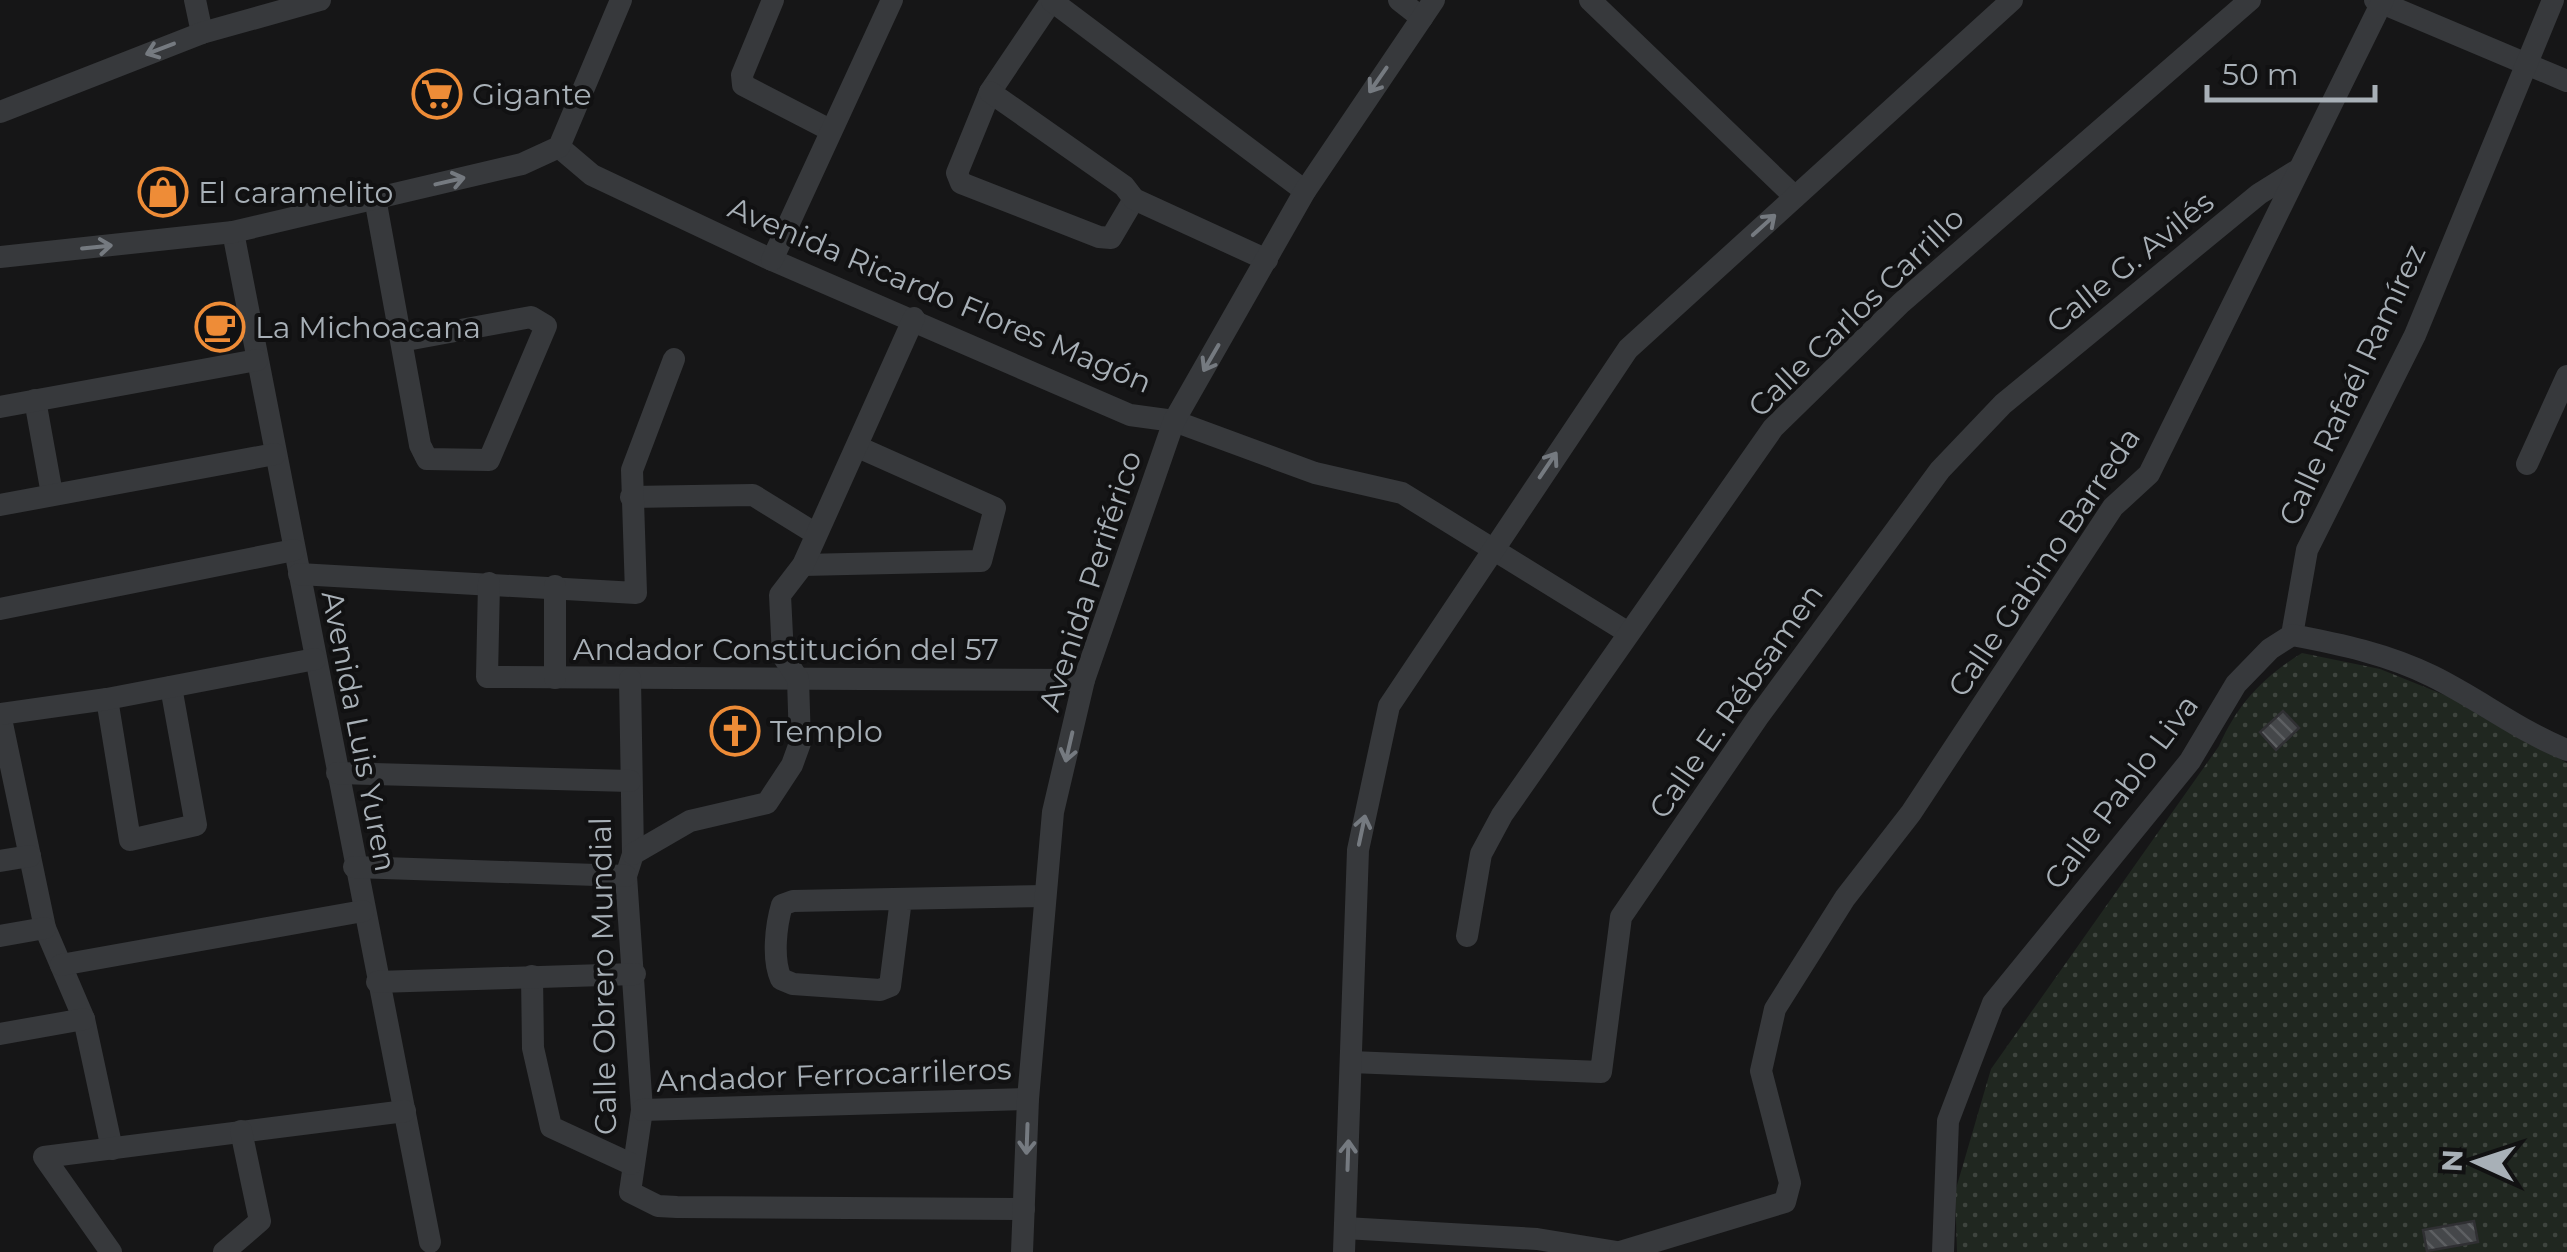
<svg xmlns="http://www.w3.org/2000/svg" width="2567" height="1252" font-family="Montserrat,sans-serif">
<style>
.green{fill:url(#green-dots)}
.building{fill:url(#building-back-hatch);stroke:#303033;stroke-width:2.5}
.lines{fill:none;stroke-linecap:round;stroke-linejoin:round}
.minor{stroke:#37393c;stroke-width:22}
.oneway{stroke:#757a80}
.labels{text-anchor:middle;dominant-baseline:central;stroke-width:8;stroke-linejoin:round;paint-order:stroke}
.poi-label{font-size:30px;fill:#a8b0b7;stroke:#111112;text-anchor:start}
.street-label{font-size:30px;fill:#a8b0b7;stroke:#111112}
</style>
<defs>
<pattern id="green-dots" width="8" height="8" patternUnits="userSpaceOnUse" patternTransform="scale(2.5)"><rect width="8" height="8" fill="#202720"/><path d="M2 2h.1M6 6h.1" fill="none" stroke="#3e443e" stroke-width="1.8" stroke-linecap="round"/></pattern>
<pattern id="building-back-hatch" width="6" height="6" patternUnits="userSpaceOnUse" patternTransform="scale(2.5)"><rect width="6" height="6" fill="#45474a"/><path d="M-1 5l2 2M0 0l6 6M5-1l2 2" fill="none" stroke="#5d5f62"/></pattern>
</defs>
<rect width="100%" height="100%" fill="#161617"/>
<!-- green -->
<path class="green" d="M2302,653L2380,669L2457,700L2567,763V1252H1957L1955,1192L1991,1069L2219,746C2238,703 2263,677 2302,653Z"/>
<!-- building -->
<g class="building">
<path d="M2283,711L2299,728L2276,750L2260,732Z"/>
<path d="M2474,1221L2478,1242L2427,1251L2423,1230Z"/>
</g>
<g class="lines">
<!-- minor -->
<g class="minor">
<path d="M195,0L202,33"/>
<path d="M773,0L742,75L743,85L830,130"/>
<path d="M1052,0L990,92L957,173L961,183L1099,237L1111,238L1134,199"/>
<path d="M1399,0L1422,18"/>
<path d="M1590,0L1795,197"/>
<path d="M2375,0L2567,81"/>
<path d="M1052,1L1305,191"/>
<path d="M990,92L1124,186L1134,199L1267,260"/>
<path d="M0,112L202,33L320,0"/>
<path d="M559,147L592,175L772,260L1130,415L1174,421L1315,473L1402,493L1627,632"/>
<path d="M375,198L420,445L427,459L489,460L546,326L531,317L401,341"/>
<path d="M233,232L430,1242"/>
<path d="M0,257L233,232L522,164L559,147L621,0"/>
<path d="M772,260L892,0"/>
<path d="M35,400L52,494"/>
<path d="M0,407L257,360"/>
<path d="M2527,464L2567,376"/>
<path d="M631,497L753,495L816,534"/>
<path d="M0,505L275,454"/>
<path d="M803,565L981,561L995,508L858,447"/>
<path d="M299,574L636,593L632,470L674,359"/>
<path d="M489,583L487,677L1084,680"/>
<path d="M555,586V678"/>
<path d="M0,609L294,550"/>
<path d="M2292,635L2307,550L2415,335L2553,0"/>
<path d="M630,679L633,854L626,876L642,1110L630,1192L658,1206L677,1207L1024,1209"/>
<path d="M107,699L130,840L196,825L171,687"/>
<path d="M0,714L45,928L84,1019L112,1149"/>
<path d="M0,714L107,699L315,659"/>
<path d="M337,773L630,781"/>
<path d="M633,854L690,821L767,803L792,765L800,743L798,679L783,656L780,595L803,565L914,318"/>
<path d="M0,861L30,856"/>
<path d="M354,867L626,876"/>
<path d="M901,899L890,986L880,990L793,984L781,979C772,959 776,925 782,905L793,901L1045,896"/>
<path d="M0,936L45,928"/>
<path d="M1467,936L1481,854L1502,815L1773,428L1901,303L2250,0"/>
<path d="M61,965L363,911"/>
<path d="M532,976L533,1048L551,1127L631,1164"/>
<path d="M377,982L635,974"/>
<path d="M0,1034L84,1019"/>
<path d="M1351,1062L1601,1072L1621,917L1758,717L1940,470L2003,404L2259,194L2296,171"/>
<path d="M642,1110L1028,1099"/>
<path d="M1345,1228L1537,1239L1617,1252"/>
<path d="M111,1252L44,1157L405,1111"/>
<path d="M224,1252L260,1221L241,1131"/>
<path d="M1022,1252L1028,1099L1053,812L1084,680L1174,421L1305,191L1434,0"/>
<path d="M1344,1252L1358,850L1389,706L1628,349L2012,0"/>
<path d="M1620,1252L1785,1202L1790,1183L1761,1071L1775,1009L1845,898L1911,813L2113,507L2149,474L2383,0"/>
<path d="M1943,1252L1948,1121L1993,1003L2190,761L2236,684L2270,649L2292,635C2340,644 2387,654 2432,676C2479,699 2519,731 2567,750"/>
</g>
</g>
<!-- one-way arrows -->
<defs><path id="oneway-shaft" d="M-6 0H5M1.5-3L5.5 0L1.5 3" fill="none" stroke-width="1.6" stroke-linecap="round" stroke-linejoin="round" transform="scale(2.5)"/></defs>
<g class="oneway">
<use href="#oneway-shaft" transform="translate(160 49) rotate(159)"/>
<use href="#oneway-shaft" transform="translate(1378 80) rotate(125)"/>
<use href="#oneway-shaft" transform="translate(450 181) rotate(-13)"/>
<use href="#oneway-shaft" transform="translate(1764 225) rotate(-42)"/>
<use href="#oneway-shaft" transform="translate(97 247) rotate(-6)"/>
<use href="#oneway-shaft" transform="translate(1211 358) rotate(120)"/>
<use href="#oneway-shaft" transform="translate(1548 465) rotate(-56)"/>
<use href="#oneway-shaft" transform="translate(1069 747) rotate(103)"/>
<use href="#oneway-shaft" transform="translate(1362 830) rotate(-78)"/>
<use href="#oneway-shaft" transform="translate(1027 1139) rotate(92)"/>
<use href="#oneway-shaft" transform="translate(1348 1155) rotate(-88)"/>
</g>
<!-- icons -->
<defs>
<g id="supermarket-ring" transform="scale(2.5)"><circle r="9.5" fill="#111112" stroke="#ee8c37" stroke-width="1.5"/><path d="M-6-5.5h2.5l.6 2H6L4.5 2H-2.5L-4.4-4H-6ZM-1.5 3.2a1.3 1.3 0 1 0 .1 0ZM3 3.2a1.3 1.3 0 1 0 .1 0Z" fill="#ee8c37"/></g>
<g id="shop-ring" transform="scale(2.5)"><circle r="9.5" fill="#111112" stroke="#ee8c37" stroke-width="1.5"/><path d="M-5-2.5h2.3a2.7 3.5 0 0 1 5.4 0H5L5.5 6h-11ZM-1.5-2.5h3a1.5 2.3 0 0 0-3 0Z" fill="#ee8c37"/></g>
<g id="cafe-ring" transform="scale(2.5)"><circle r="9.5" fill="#111112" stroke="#ee8c37" stroke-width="1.5"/><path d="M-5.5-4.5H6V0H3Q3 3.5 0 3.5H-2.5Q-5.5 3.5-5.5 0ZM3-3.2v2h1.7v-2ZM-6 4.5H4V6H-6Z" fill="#ee8c37"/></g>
<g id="church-ring" transform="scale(2.5)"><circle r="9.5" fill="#111112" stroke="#ee8c37" stroke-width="1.5"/><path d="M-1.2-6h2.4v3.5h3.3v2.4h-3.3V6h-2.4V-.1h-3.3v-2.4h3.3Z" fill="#ee8c37"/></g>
</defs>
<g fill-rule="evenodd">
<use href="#supermarket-ring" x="437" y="94"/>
<use href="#shop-ring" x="163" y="192"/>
<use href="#cafe-ring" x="220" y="327"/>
<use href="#church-ring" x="735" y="731"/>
</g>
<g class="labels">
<!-- poi labels -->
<g class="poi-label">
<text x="472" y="94">Gigante</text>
<text x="198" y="192">El caramelito</text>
<text x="255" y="327">La Michoacana</text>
<text x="770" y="731">Templo</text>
</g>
<!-- street labels -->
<g class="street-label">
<text transform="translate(2130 262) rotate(-39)">Calle G. Avilés</text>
<text transform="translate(940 295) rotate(23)">Avenida Ricardo Flores Magón</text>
<text transform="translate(1856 312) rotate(-44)">Calle Carlos Carrillo</text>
<text transform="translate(2352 385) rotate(-65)">Calle Rafaél Ramírez</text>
<text transform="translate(2044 562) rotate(-56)">Calle Gabino Barreda</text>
<text transform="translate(1090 581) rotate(-72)">Avenida Periférico</text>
<text x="786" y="649">Andador Constitución del 57</text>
<text transform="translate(1736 701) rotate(-55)">Calle E. Rébsamen</text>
<text transform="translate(359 731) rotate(79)">Avenida Luis Yuren</text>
<text transform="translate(2121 792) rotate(-53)">Calle Pablo Liva</text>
<text transform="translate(603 976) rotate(-91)">Calle Obrero Mundial</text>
<text transform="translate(834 1075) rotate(-2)">Andador Ferrocarrileros</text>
</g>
</g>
<!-- north arrow -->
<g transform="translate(2477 1162) rotate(273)" stroke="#111112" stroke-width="8" paint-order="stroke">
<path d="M0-8L18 38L0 25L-18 38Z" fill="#a8b0b7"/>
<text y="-15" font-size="28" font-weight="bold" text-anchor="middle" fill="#a8b0b7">N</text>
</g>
<!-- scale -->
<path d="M2207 85v15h168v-15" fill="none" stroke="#a8b0b7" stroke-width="5"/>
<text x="2222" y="85" font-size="30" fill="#a8b0b7" stroke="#111112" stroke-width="8" paint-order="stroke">50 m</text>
</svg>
